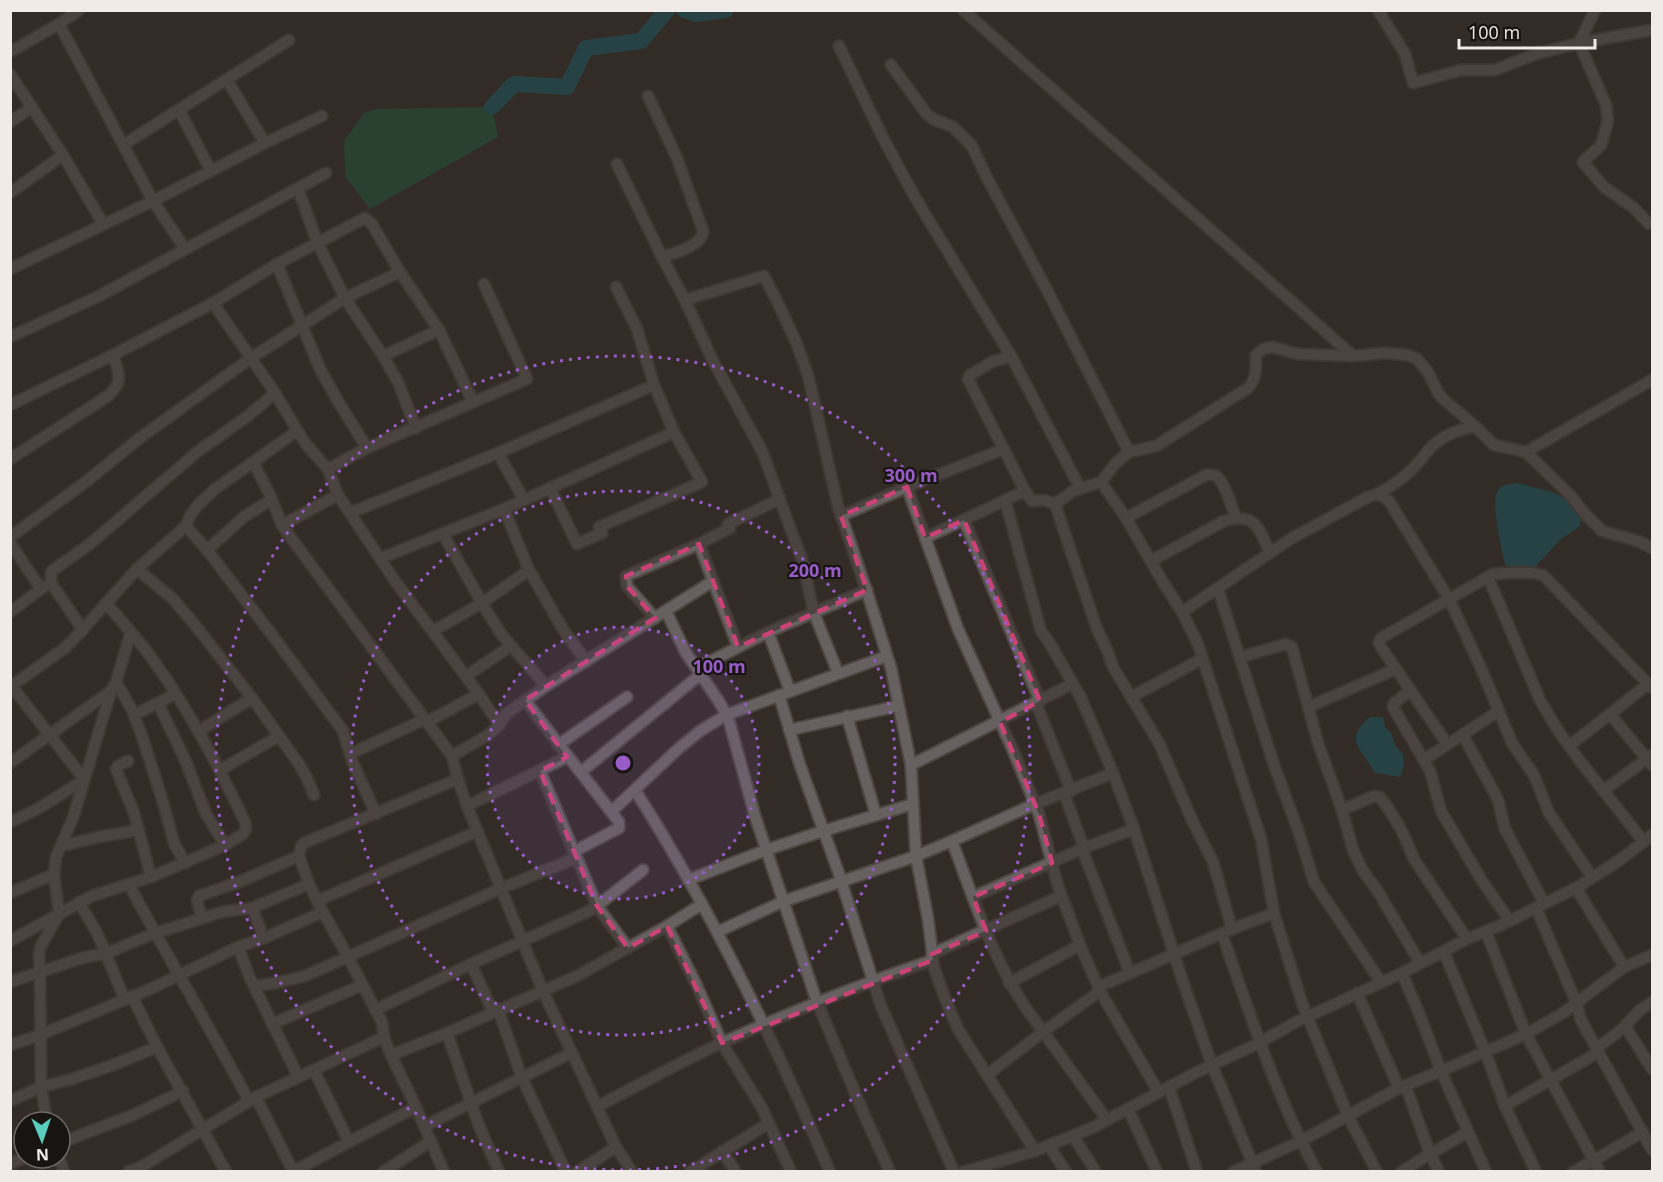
<svg xmlns="http://www.w3.org/2000/svg" width="1663" height="1182" font-family="'Open Sans',sans-serif">
<style>
.green{fill:#215c3b}
.water{fill:#195e69}
.lines{fill:none;stroke-linecap:round;stroke-linejoin:round}
.river{stroke:#195e69;stroke-width:16}
.minor-casing{stroke:#4e4641;stroke-width:14}
.minor{stroke:#666160;stroke-width:10}
.marked{fill:none;stroke:#cb4277;stroke-width:4.5;stroke-dasharray:12 8;stroke-linejoin:round}
.ring{fill:none;stroke:#985cc9;stroke-width:3;stroke-dasharray:3 6}
.centre{fill:#985cc9;stroke:#181412;stroke-width:3}
.ring-label{font-size:18px;text-anchor:middle;font-weight:bold;fill:#985cc9;stroke:#181412;stroke-width:4.5;stroke-linejoin:round;paint-order:stroke}
</style>
<rect width="100%" height="100%" fill="#332b26"/>
<!-- green -->
<path class="green" d="M492,107L498,137L370,209L345,176L344,141L364,113L376,109Z"/>
<!-- water -->
<g class="water">
<path d="M1517,483L1552,492L1568,500L1581,515L1580,526L1561,539L1533,569C1523,569 1512,572 1505,564C1502,549 1489,499 1499,489C1503,484 1512,484 1517,483Z"/>
<path d="M1370,717H1383L1385,727L1391,733L1395,745L1403,755L1404,766L1400,777L1375,773C1362,749 1342,740 1370,717Z"/>
</g>
<g class="lines">
<!-- river -->
<g class="river">
<path d="M684,10L696,14L726,10"/>
<path d="M492,107L514,84L567,87L586,48L641,41L667,10"/>
</g>
<!-- minor casing -->
<g class="minor-casing">
<g id="minor">
<path d="M963,10L1353,356"/>
<path d="M1378,10L1405,54L1413,83L1461,70H1495L1536,54L1579,43L1606,105L1608,121L1601,145L1583,162L1604,187L1634,208L1649,224"/>
<path d="M59,24L153,201L185,249"/>
<path d="M1579,43L1652,30"/>
<path d="M1579,43L1595,10"/>
<path d="M839,46L884,140L916,199L1011,356L1080,488"/>
<path d="M10,52L59,24L79,10"/>
<path d="M891,65L926,113L933,119L953,127L972,146L986,176L1048,292L1129,452"/>
<path d="M10,74L63,155L103,224"/>
<path d="M227,80L265,143"/>
<path d="M648,96L677,158L703,231C702,246 675,253 662,257"/>
<path d="M179,110L211,171"/>
<path d="M10,122L32,107"/>
<path d="M123,145L289,40"/>
<path d="M617,164L662,257L685,300L713,361L762,451L802,560L814,613L838,673"/>
<path d="M298,189L318,244L345,298L383,356L398,382L416,428"/>
<path d="M10,193L63,155"/>
<path d="M277,264L320,369L339,403L367,448"/>
<path d="M10,269L153,201L265,143L322,116"/>
<path d="M616,287L637,329L654,385L498,453L524,500L674,432"/>
<path d="M685,300L764,276L777,301L796,342L808,375L838,506L868,595L891,668L911,765L916,856L928,919L934,968L946,1001L958,1029L1035,1151"/>
<path d="M213,303L275,393L305,443L328,469L338,495L395,581L479,694L499,725"/>
<path d="M10,337L99,296L326,173"/>
<path d="M383,356L439,330"/>
<path d="M1011,356L992,362L970,375L968,379L1025,491"/>
<path d="M10,405L113,355L213,303L277,264L365,218L372,224L400,272L439,330L473,402"/>
<path d="M1526,452L1652,380"/>
<path d="M10,459L108,396C124,381 119,374 113,355"/>
<path d="M253,462L269,493L282,525L289,535L452,756L458,779L467,806L543,991L616,1147L632,1172"/>
<path d="M328,469L367,448L527,379L484,284"/>
<path d="M1101,482L1126,518L1161,579L1182,612L1198,644L1261,839L1274,913L1302,1003L1348,1116L1377,1172"/>
<path d="M907,487L958,629L1012,748L1039,814L1058,886L1080,945L1100,991L1159,1093"/>
<path d="M550,488L577,544L602,533L599,527L702,482L674,432L654,385"/>
<path d="M1377,495L1383,496L1389,501L1449,599L1481,668L1512,743L1534,775L1549,813L1592,877"/>
<path d="M1005,500L1041,631L1049,642L1081,698L1113,773L1134,829L1182,979L1212,1065L1256,1172"/>
<path d="M1055,504L1097,629L1108,652L1113,667L1159,743L1192,820L1213,862L1232,929"/>
<path d="M504,509L529,570L564,631L586,661"/>
<path d="M350,513L498,453"/>
<path d="M841,516L907,487L1004,449"/>
<path d="M1126,518L1206,475C1210,475 1213,474 1216,476C1225,482 1232,508 1236,518"/>
<path d="M964,520L1040,701"/>
<path d="M728,524L780,499"/>
<path d="M282,525L338,495"/>
<path d="M186,526L207,550L276,640L343,731L353,763L376,814"/>
<path d="M443,534L482,603L501,634L546,686"/>
<path d="M10,537L87,481L141,437L251,358L345,298L400,272"/>
<path d="M925,538L1025,491L1032,501L1044,500L1055,504L1073,491L1101,482L1115,464L1129,452L1156,446L1248,388C1257,378 1256,368 1256,355L1263,349L1272,347L1298,354L1353,356L1385,353L1408,355L1417,359L1428,372L1438,393L1443,399L1475,426L1494,445L1526,452L1571,496L1586,515L1602,531L1638,541L1652,548"/>
<path d="M10,543L41,589"/>
<path d="M699,544L738,647"/>
<path d="M207,550L245,516L271,500"/>
<path d="M381,558L504,509L524,500"/>
<path d="M1151,561L1224,521C1257,512 1258,528 1270,553"/>
<path d="M137,569L173,599L191,620L252,698L299,764L307,778L314,795"/>
<path d="M1488,577L1540,700L1557,729L1580,761L1644,842"/>
<path d="M1218,589L1274,765L1299,833L1314,882L1381,982"/>
<path d="M666,611L686,653L718,700L728,717L755,816L817,1002L866,1119L890,1172"/>
<path d="M10,612L45,586"/>
<path d="M1182,612L1292,538L1368,497C1383,494 1408,475 1418,463C1425,456 1428,448 1437,442C1448,433 1461,430 1475,426"/>
<path d="M655,618L627,586L626,576L699,544L730,528"/>
<path d="M83,630L51,583V573L53,570L90,544L197,452L248,416L275,393"/>
<path d="M433,631L482,603L529,570"/>
<path d="M768,632L790,691"/>
<path d="M1241,657L1286,644L1292,647L1318,743L1342,810L1353,850L1363,871L1377,890L1420,963"/>
<path d="M697,668L768,632L867,590"/>
<path d="M466,676L511,646"/>
<path d="M116,682L131,708L142,736L163,802L174,843L185,863"/>
<path d="M10,684L84,779C60,796 37,811 10,822"/>
<path d="M10,687L65,648L74,639L137,569L186,526L190,516L197,506L215,489L297,431"/>
<path d="M1411,690L1394,703L1393,707L1430,771L1441,811L1482,881L1510,921"/>
<path d="M779,695L800,765L838,871L881,1006L954,1172"/>
<path d="M1131,697L1202,659"/>
<path d="M525,700C556,742 588,781 619,822V828L573,852"/>
<path d="M158,703L186,762L206,814L225,845"/>
<path d="M1036,703L1071,791"/>
<path d="M1308,707L1396,669"/>
<path d="M1610,714L1652,765"/>
<path d="M134,715L175,694"/>
<path d="M847,716L876,815"/>
<path d="M427,722L479,694"/>
<path d="M789,730L898,706"/>
<path d="M199,731L252,698"/>
<path d="M1463,735L1498,800L1505,829L1544,903"/>
<path d="M1447,744L1381,647L1379,642L1381,638L1493,574C1510,572 1526,571 1543,575L1652,688"/>
<path d="M558,745L627,697"/>
<path d="M1569,746L1648,684"/>
<path d="M350,754L425,719"/>
<path d="M452,756L488,735L499,725L506,714L546,686L713,581"/>
<path d="M1425,759L1499,711"/>
<path d="M128,761L118,766L116,769L134,813L151,877"/>
<path d="M10,763L111,691"/>
<path d="M911,765L1072,684"/>
<path d="M220,770L279,736"/>
<path d="M540,771L597,906L628,948"/>
<path d="M581,772L701,674"/>
<path d="M635,790C712,911 774,1040 830,1172"/>
<path d="M1603,791L1652,755"/>
<path d="M1064,793L1084,848"/>
<path d="M467,806L567,757"/>
<path d="M1342,810L1374,796L1379,797L1387,806L1402,831L1414,859L1467,939"/>
<path d="M611,812L678,749L700,731L726,715L887,656"/>
<path d="M952,841C973,897 991,954 1023,1004L1107,1120"/>
<path d="M61,846L98,837L139,830"/>
<path d="M1082,849L1130,973"/>
<path d="M688,880L766,850L823,831L913,804"/>
<path d="M129,885C168,957 210,1028 249,1101"/>
<path d="M1576,888L1624,967"/>
<path d="M10,893L54,874"/>
<path d="M973,897L1084,848L1134,829"/>
<path d="M317,901L478,831"/>
<path d="M79,902L98,935L125,1000"/>
<path d="M252,908L264,938"/>
<path d="M1536,908L1576,1002L1581,1020L1652,1150"/>
<path d="M202,919L197,901L199,896L239,882L299,856"/>
<path d="M667,926L696,984L722,1043L763,1110L791,1172"/>
<path d="M717,932L784,901L916,856L952,841L1035,804L1113,773"/>
<path d="M1486,932L1526,1034L1600,1172"/>
<path d="M1222,934C1250,1014 1276,1096 1317,1172"/>
<path d="M10,941L92,896L151,877L225,845L243,834L246,828L245,822C218,766 190,711 153,660C139,640 122,622 106,603"/>
<path d="M238,947L250,978L298,1076"/>
<path d="M1444,952L1485,1051L1505,1106L1536,1172"/>
<path d="M932,954L1061,896"/>
<path d="M471,964L493,1012"/>
<path d="M1402,973L1421,1018L1441,1071L1486,1172"/>
<path d="M10,982L82,958L107,953L155,933L175,927L222,912L252,908L309,884"/>
<path d="M1009,983L1080,945"/>
<path d="M254,986L276,983L305,976L502,888L576,858"/>
<path d="M1098,987L1232,929L1274,913"/>
<path d="M1357,993L1399,1088L1406,1087L1430,1154L1468,1132"/>
<path d="M132,996L157,1047L226,1172"/>
<path d="M498,1009L522,1078L566,1172"/>
<path d="M375,1010L471,964L587,912L597,906L643,870"/>
<path d="M272,1024L362,985"/>
<path d="M1625,1026L1652,1069"/>
<path d="M447,1033L478,1123L499,1172"/>
<path d="M10,1045L40,1035L148,990L238,947L264,938L323,912"/>
<path d="M1597,1048L1622,1029L1640,1010L1652,1002"/>
<path d="M391,1055L447,1033L577,976L667,926L702,904"/>
<path d="M314,1070L349,1142"/>
<path d="M987,1075L1043,1032L1100,991"/>
<path d="M1169,1087L1197,1172"/>
<path d="M256,1097L293,1171"/>
<path d="M10,1101L41,1087L72,1079L113,1065L157,1047"/>
<path d="M598,1106C640,1085 681,1061 724,1042C793,1011 862,984 933,960"/>
<path d="M1505,1106L1599,1052"/>
<path d="M1128,1109L1157,1172"/>
<path d="M47,1122L41,1087L40,972L39,954L41,946L59,914L54,874L56,857L73,818L111,691L116,682L131,632"/>
<path d="M425,1126L571,1053"/>
<path d="M1073,1136L1096,1172"/>
<path d="M60,1143L133,1115L183,1091"/>
<path d="M1049,1146L1066,1172"/>
<path d="M722,1151L736,1172"/>
<path d="M59,1158L64,1172"/>
<path d="M10,1164L24,1158"/>
<path d="M128,1172L141,1167L256,1097L384,1037"/>
<path d="M292,1172L416,1107"/>
<path d="M383,1172L431,1141"/>
<path d="M444,1172L416,1107L391,1055L384,1037L382,1022L348,957L323,912L309,884L299,856L301,846L304,843L458,779"/>
<path d="M577,1172L616,1147"/>
<path d="M690,1172L769,1123"/>
<path d="M963,1172L1035,1151L1094,1127L1193,1074L1259,1043L1296,1022L1402,973L1467,939L1501,925L1576,888L1620,860L1652,835"/>
<path d="M1233,1172L1301,1141L1399,1088L1441,1071L1526,1034L1563,1013L1624,967L1652,955"/>
<path d="M1401,1172L1430,1154L1439,1172"/>
<path d="M1573,1172L1643,1132"/>
</g>
</g>
<!-- minor -->
<use href="#minor" class="minor"/>
</g>
<!-- marked area -->
<path d="M0 0H1663V1182H0ZM907,487L925,538L964,520L1040,701L1000,722L1039,814L1052,863L973,897L986,931L932,954L933,960L722,1043L667,926L628,948L597,906L540,771L567,757L525,700L655,618L627,586L626,576L699,544L738,647L867,590L841,516Z" fill="#332b26" fill-opacity=".55" fill-rule="evenodd"/>
<path class="marked" d="M907,487L925,538L964,520L1040,701L1000,722L1039,814L1052,863L973,897L986,931L932,954L933,960L722,1043L667,926L628,948L597,906L540,771L567,757L525,700L655,618L627,586L626,576L699,544L738,647L867,590L841,516Z"/>
<!-- distance rings -->
<circle cx="623" cy="763" r="136" fill="#985cc9" fill-opacity=".12"/>
<g class="ring">
<circle cx="623" cy="763" r="136"/>
<circle cx="623" cy="763" r="272"/>
<circle cx="623" cy="763" r="407"/>
</g>
<circle cx="623" cy="763" r="9" class="centre"/>
<g class="ring-label">
<text x="911" y="482">300 m</text>
<text x="815" y="577">200 m</text>
<text x="719" y="673">100 m</text>
</g>
<!-- border -->
<rect width="1663" height="1182" fill="none" stroke="#f1ebe8" stroke-width="24"/>
<!-- north arrow -->
<g transform="translate(42 1140) rotate(178)"><circle r="28" fill="#181412" stroke="#6f6a68" stroke-width="1.5"/>
<path d="M0-4.5L10 22L0 15L-10 22Z" fill="#5acebd"/>
<text y="-9" font-size="16" font-weight="bold" text-anchor="middle" fill="#f1ebe8">N</text>
</g>
<!-- scale -->
<path d="M1459 39v9h136v-9" fill="none" stroke="#f1ebe8" stroke-width="3"/>
<text x="1468" y="39" font-size="18" fill="#f1ebe8" stroke="#181412" stroke-width="4.5" paint-order="stroke">100 m</text>
</svg>
